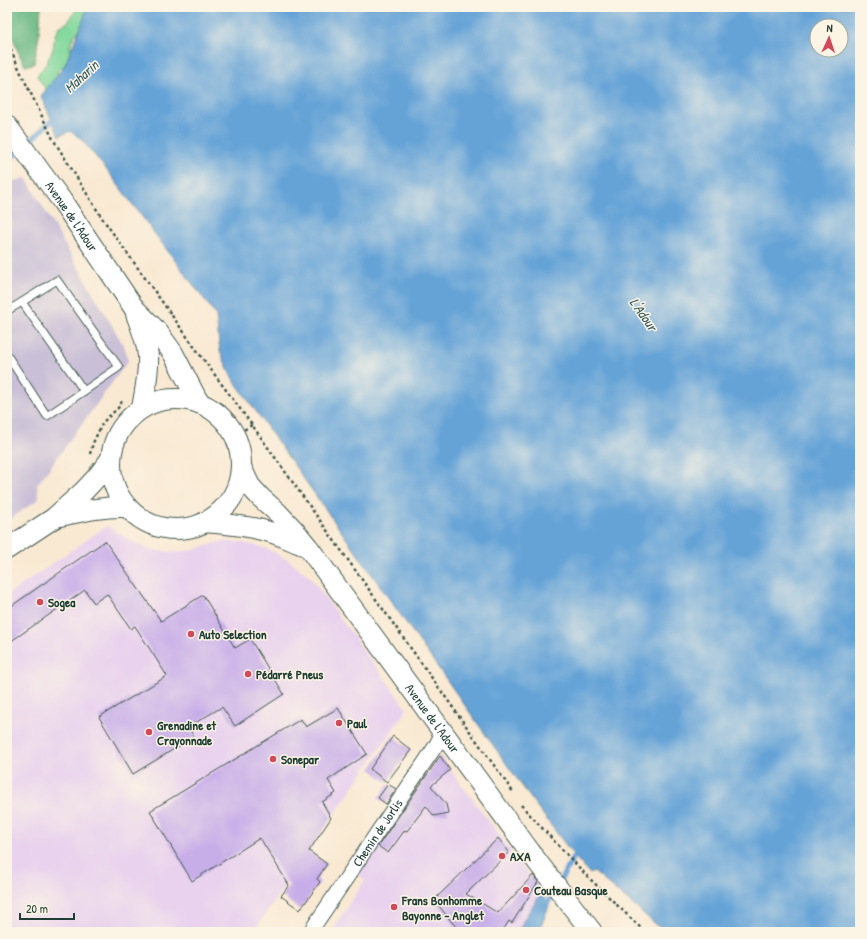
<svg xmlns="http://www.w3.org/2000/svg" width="867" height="939" font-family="'Patrick Hand',sans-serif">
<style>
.built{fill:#e8d2ee}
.industrial{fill:#c9bfd7}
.green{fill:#82d89c;stroke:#508a68}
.forest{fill:#69b884;stroke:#447a5c}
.water{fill:#65a3d7;stroke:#427086;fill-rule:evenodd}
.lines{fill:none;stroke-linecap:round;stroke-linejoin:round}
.stream{stroke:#65a3d7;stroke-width:5.5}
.building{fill:#c8aee9}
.lane-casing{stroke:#40574c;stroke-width:9}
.street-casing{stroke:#40574c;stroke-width:16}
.secondary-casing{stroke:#40574c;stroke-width:22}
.path{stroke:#40574c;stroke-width:2.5;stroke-dasharray:3 3;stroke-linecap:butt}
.lane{stroke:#fff;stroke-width:7}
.street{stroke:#fff;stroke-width:14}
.secondary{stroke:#fff;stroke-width:20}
.poi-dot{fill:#d1495b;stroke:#fcf5e5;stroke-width:1.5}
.labels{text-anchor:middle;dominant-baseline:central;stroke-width:3;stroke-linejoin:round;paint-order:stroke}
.street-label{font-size:13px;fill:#1f3d34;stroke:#fcf5e5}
.poi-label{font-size:13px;font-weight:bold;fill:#1f3d34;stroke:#fcf5e5;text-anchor:start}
.water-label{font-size:14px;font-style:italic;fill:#345c65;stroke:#fcf5e5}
</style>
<rect width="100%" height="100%" fill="#fcf5e5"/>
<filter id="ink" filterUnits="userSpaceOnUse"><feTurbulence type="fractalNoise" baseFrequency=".025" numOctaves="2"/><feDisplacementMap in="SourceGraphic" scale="8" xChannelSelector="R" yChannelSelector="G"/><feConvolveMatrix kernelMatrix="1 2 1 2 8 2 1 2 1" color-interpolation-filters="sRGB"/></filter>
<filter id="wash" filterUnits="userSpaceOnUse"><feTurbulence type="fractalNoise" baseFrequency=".012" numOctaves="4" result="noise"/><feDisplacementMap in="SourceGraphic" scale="16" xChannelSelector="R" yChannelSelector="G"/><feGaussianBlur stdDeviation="0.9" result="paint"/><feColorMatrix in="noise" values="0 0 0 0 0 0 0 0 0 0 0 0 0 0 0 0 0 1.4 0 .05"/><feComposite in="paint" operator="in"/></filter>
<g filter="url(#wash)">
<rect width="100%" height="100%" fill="#f9e9d3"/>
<!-- built -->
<g class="built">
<path d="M107,526L133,542L148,549L158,551L174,552L194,550L209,545L223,541L245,543L265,548L287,559L310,577L407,709L253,932H7V595Z"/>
<path d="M440,756L542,892L516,932H331L365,880L358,874Z"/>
</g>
<!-- industrial -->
<path class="industrial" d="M26,178L125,348L128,361L37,485L39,499L7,521V183Z"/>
<!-- green -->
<path class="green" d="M77,7H90L83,27L75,34L71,43L69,57L65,65L57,71L59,79L53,86L46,90L37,76L46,64L53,49L55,35L59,27L68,22L77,9Z"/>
<!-- forest -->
<path class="forest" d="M7,7H41L39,36L34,64L25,66C16,49 7,26 7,7Z"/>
<!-- water -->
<g class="water">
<path d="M87,7H860V932H665L594,872L590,874L574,856L532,800L233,379L220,352L216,315L106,169L81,139L70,131L59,136L41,96L65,65L83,20ZM817,26H841V50H817Z"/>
<path d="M542,892L549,906L539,932H518L525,918Z"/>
</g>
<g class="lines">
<!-- stream -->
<g class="stream">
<path d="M7,162L10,159L57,116"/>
<path d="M559,883L574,856"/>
<path d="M544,909L555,890"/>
</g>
</g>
<g id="blocks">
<!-- building -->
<g class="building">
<path d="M105,541L161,621L203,595L235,648L250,639L284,694L235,726L222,707L188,727L194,737L133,774L99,717L167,676L135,626L131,629L107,594L94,603L85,590L7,644V609Z"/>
<path d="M338,708L367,754L328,780L336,793L322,802L331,818L309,851L327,864L317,879L320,882L300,910L281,896L289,885L260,838L192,881L150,811L301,719L306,727Z"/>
<path d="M393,736L411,750L387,782L370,769Z"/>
<path d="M440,756L450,770L431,786L446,804L448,813L434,816L426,806L407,831L405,830L388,853L378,846Z"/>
<path d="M388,784L396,789L386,804L378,798Z"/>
<path d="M498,838L509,852L466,894L498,913L533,875L538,882L512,923L509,921L502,932H460L434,900Z"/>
</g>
</g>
</g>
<g filter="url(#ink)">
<use href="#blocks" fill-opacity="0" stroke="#40574c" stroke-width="1"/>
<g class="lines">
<!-- lane casing -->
<g class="lane-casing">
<g id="lane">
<path d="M22,302L57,280L119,367L84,391"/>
<path d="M7,311L22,302L84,391L47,416L7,355"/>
</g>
</g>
<!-- street casing -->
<g class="street-casing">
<g id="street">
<path id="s1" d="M310,932L435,747L443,732"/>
</g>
</g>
<!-- secondary casing -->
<g class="secondary-casing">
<g id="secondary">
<path id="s2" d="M7,126L62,201L134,308L157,331L173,353L199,403"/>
<path d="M136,314C141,327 147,341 148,356C149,373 145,391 142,408"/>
<circle cx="176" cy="464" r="65"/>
<path id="s3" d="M241,467L250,486L260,497L278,513L294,530L308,547L539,864L592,932"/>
<path d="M56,517C80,512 101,506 126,507"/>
<path d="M205,522C224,524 243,525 262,530C277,533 292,541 306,546"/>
<path d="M7,549L54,518L83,492L97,477L110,460"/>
</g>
</g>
<!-- path -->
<g class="path">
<path d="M7,38L9,45L20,71L53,139L102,218L206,363L252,425L513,792"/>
<path d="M234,436L252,425"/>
<path d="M90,454L93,443L103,422L118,408L123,400"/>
<path d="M521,805L555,842L589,878L645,932"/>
</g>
<!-- lane -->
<use href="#lane" class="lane"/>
<!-- street -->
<use href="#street" class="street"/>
<!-- secondary -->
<use href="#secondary" class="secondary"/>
</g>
</g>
<!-- markers -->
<g class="poi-dot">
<circle cx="40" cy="602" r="4"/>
<circle cx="191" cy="634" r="4"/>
<circle cx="248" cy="674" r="4"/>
<circle cx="339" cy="723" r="4"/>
<circle cx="149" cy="732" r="4"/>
<circle cx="273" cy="759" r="4"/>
<circle cx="502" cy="856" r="4"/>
<circle cx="526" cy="890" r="4"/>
<circle cx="394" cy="907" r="4"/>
</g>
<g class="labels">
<!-- street labels -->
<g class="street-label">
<text stroke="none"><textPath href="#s2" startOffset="111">Avenue de l'Adour</textPath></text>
<text stroke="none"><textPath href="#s3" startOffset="317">Avenue de l'Adour</textPath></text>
<text stroke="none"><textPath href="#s1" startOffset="120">Chemin de Jorlis</textPath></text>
</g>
<!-- poi labels -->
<g class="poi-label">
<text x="48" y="602">Sogea</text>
<text x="199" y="634">Auto Selection</text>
<text x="256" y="674">Pédarré Pneus</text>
<text x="347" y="723">Paul</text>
<text x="157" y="725">Grenadine et<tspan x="157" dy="15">Crayonnade</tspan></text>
<text x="281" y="759">Sonepar</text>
<text x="510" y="856">AXA</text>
<text x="534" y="890">Couteau Basque</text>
<text x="402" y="900">Frans Bonhomme<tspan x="402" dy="15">Bayonne - Anglet</tspan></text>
</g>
<!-- water labels -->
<g class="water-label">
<text transform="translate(81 76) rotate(-43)">Maharin</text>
<text transform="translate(644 314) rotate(55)">L'Adour</text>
</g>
</g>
<!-- margin -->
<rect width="867" height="939" fill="none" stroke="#fcf5e5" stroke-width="24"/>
<!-- north arrow -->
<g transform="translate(829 38) rotate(3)"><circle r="19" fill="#fcf5e5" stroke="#a4ab9e"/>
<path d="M0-3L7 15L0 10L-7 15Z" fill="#d1495b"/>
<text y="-6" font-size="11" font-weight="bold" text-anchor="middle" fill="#1f3d34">N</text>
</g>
<!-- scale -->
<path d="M20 913v6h54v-6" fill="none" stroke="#1f3d34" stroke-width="2"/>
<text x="26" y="913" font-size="12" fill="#1f3d34" stroke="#fcf5e5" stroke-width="3" paint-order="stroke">20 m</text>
</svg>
